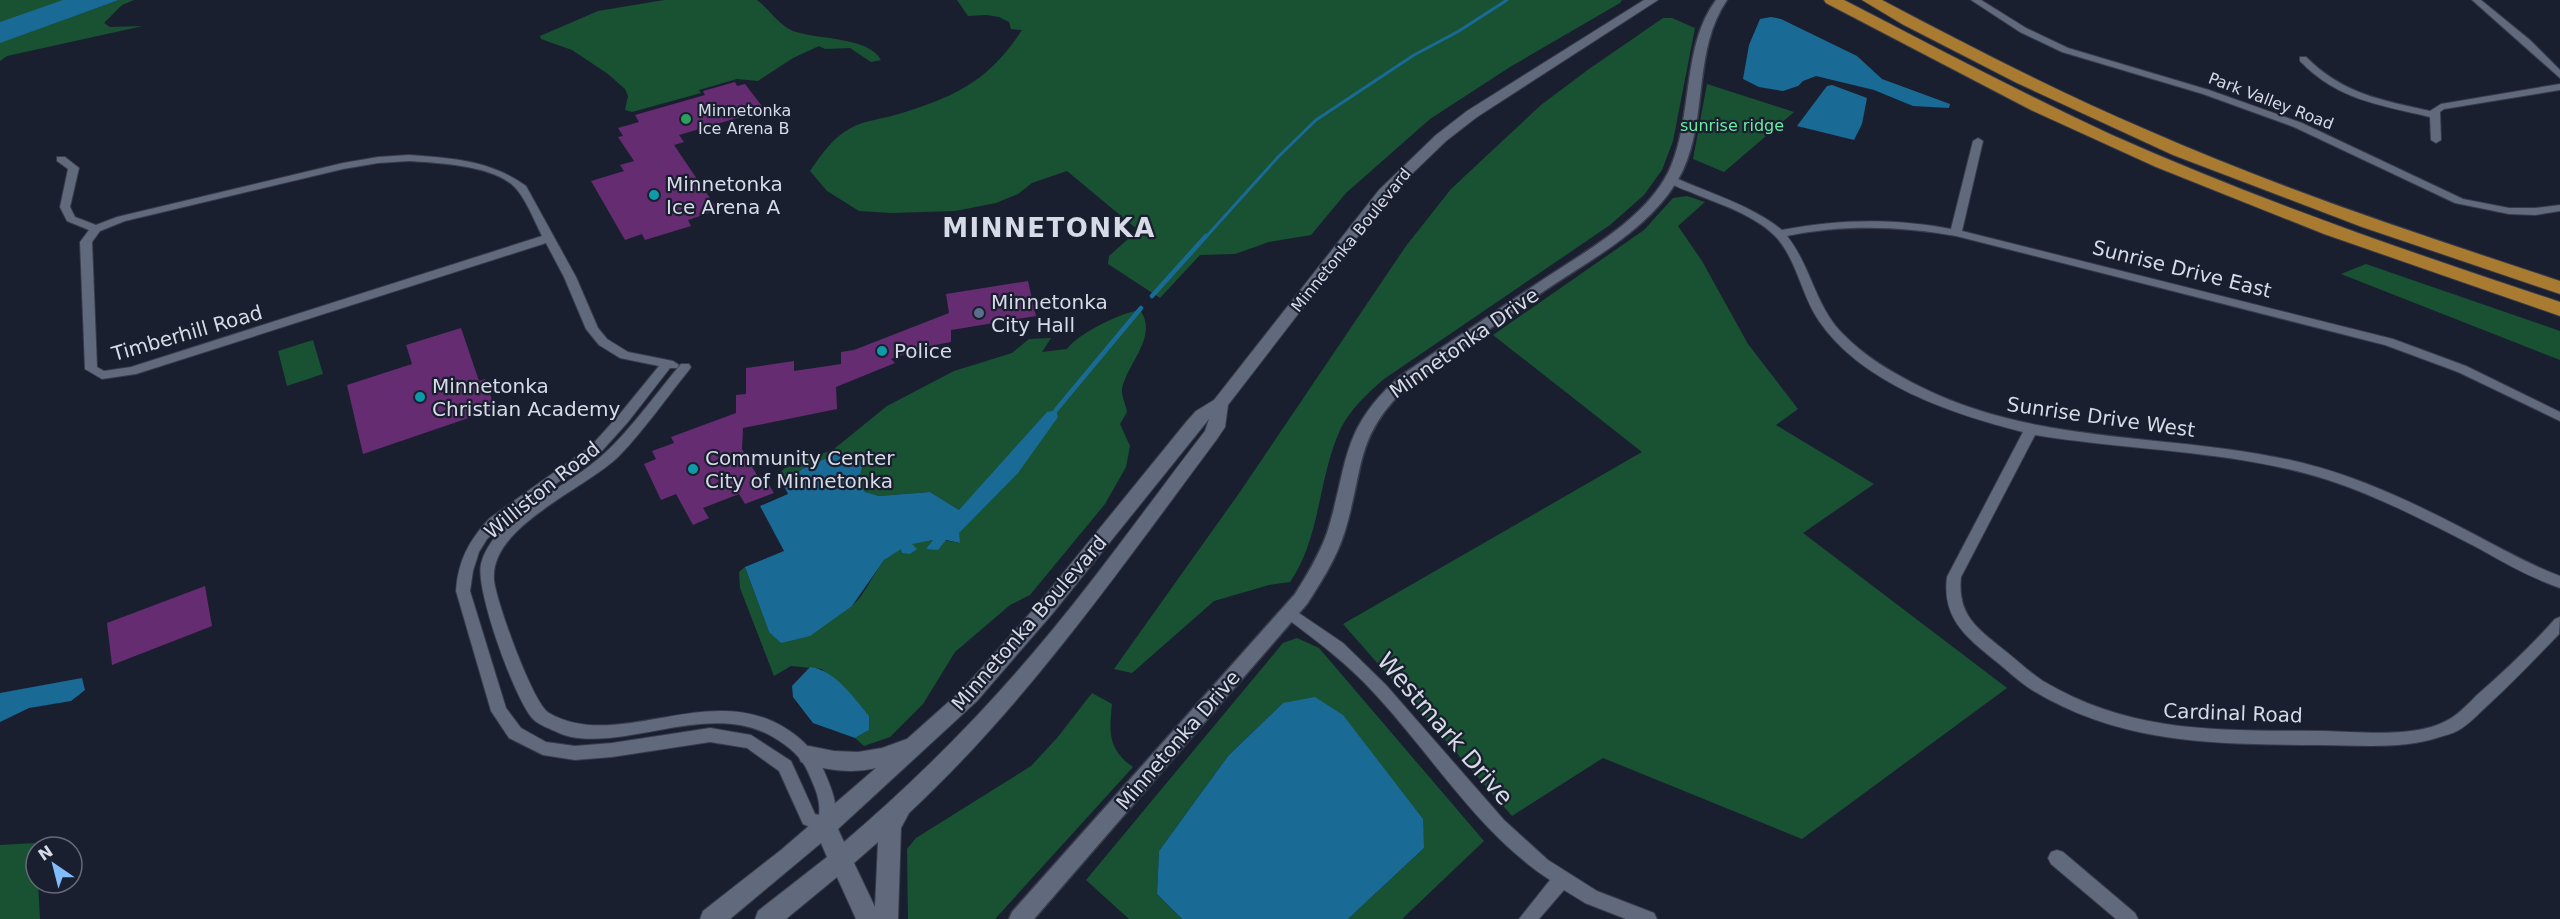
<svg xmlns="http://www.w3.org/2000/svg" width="2560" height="919" font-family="'DejaVu Sans',sans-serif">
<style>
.green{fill:#195133}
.water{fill:#196a95}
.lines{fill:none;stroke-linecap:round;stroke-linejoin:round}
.stream-far1{stroke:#196a95;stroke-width:3}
.stream{stroke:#196a95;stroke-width:4.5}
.building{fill:#652c71}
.minor-casing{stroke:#373b4a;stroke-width:2}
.tertiary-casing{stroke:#373b4a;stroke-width:3}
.secondary-casing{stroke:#373b4a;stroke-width:2}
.motorway-casing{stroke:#373b4a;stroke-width:2}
.minor{fill:#61697d;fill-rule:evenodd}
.tertiary{fill:#61697d;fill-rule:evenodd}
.secondary{fill:#61697d;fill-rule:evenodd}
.motorway{fill:#a87b30;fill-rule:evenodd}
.leisure-dot{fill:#2e9e5b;stroke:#1a1f30;stroke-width:2}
.culture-dot{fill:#0f9aa8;stroke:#1a1f30;stroke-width:2}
.service-dot{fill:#5c6f8a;stroke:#1a1f30;stroke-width:2}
.labels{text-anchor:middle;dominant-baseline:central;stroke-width:4.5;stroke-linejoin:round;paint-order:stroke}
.far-street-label{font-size:16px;fill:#d7dbe7;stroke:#1a1f30}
.far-poi-label{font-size:16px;fill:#d7dbe7;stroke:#1a1f30;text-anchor:start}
.far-park-label{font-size:16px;fill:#6ceca2;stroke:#1a1f30}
.poi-label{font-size:20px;fill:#d7dbe7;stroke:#1a1f30;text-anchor:start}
.street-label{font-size:20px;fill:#d7dbe7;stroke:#1a1f30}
.near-street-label{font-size:24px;fill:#d7dbe7;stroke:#1a1f30}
.district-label{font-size:26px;font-weight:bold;letter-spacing:1.5px;fill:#d7dbe7;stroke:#1a1f30}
</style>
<rect width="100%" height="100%" fill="#1a1f30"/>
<!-- green -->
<g class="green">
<path d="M0,0H86L54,23L119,0H134L122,5L104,23L110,27L143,26L7,56L0,61Z"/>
<path d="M664,0H757C769,9 779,25 793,31C817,40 868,36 881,60L871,62L850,48L825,49L819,46L793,58L758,81L737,79L699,90L701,93L632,112L625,110L628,96L625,89L608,74L572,50L541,39L540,36L598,11Z"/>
<path d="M957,0H1622L1620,3L1510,67L1430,119L1346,193L1311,235L1269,242L1235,254L1200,255L1160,298L1108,264L1109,256L1138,230L1067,171L1032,183L1018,194L996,203L955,211L891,213L859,211L827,191L810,171C821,155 833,137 851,128C863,121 881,119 895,115C954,97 987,83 1022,30L1011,29L1009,22L999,17L986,15L968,16Z"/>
<path d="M1663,18H1672L1695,28L1673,141L1662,170L1644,195L1610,225L1384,379C1368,393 1351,408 1341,428C1318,476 1321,538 1290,582L1269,585L1214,601L1132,673L1114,669L1242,489L1406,246L1451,189L1541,105L1589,69Z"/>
<path d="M1707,84L1794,112L1724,172L1693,159Z"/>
<path d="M1687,196L1705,202L1678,226L1702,261L1748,344L1798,409L1776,425L1874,484L1803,533L2007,688L1802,839L1603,758L1512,816L1343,624L1642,452L1493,335L1644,230L1673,198Z"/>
<path d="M2366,264L2560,331V360L2341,274Z"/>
<path d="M1140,310C1159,336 1127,363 1122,389C1121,395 1126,405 1127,412L1120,424L1130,446L1126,467L1105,504L1030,595L1010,605L955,652L923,704L890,737L864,746L855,738L869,730L822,669L791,666L774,676L740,588L739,572L745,567L769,632C782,628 847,611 853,605C865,594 872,576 882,563C899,540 934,537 959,543V510L930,492L879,496L865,492L858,483L862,463L836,454L802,469L784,486L778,475L785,468L834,449L887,406L954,371L1012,353L1029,339L1051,338L1042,352L1067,349C1079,333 1120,313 1140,310Z"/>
<path d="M313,340L323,374L287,386L278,351Z"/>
<path d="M1297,638L1319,648L1484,841L1402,919H1348L1424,848L1283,703L1228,756L1159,851L1157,894L1182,919H1129L1086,880L1283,643Z"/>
<path d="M1092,693L1112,704C1109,733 1108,749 1133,767L995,919H908L907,849L916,838L1031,766L1057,738Z"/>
<path d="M36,843V883H38L40,919H0V845Z"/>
</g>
<!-- water -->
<g class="water">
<path d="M63,0H119L0,43V22Z"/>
<path d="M1771,17L1781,19L1857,56L1882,79L1950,104L1949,108L1913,106L1874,90L1816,76L1803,81L1798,86L1783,91L1759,87L1743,79L1749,45L1760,19Z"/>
<path d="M1832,85L1867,98L1862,124L1854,140L1797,126L1827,86Z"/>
<path d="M1056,410L1058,417L1018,473L959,533L960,543L946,540L938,550L926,549L933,540L912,544L917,549L910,554L902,553L901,549L884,560L852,606L810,636L781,643L769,632L745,567L784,551L760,506L788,494L784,486L802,469L836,454L863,463L858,483L865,492L879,496L930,492L959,510L1047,412Z"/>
<path d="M810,667C835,670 854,698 869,716V730L855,738L813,723L793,697L792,686Z"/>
<path d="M82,678L85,690L71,701L29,708L0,722V693Z"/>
<path d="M1315,697L1343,715L1423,819L1424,848L1348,919H1182L1157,894L1159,851L1228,756L1283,703Z"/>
</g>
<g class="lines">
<!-- stream-far1 -->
<path class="stream-far1" d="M1205,238L1278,157L1316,120L1414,55L1459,31L1507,0"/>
<!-- stream -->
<g class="stream">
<path d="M1152,296L1206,236"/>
<path d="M1056,410L1141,308"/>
</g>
</g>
<!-- building -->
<g class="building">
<path d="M735,82L737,86L745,84L765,110L679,135L684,142L674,145L718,210L688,220L691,226L645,240L642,234L625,240L591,181L624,171L620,165L634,161L618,137L623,136L618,128L639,122L635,115L705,95L703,91Z"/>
<path d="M1028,281L1036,316L951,330V342L925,347L891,359L895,363L836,387L837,409L743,428L742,449L758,477L763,475L774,493L745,504L739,494L703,508L709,518L693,525L676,494L661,500L644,464L656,459L652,451L674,443L671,437L736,413V395L746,394V368L794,361V371L841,364V352L854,350L949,313L946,294Z"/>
<path d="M461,328L479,381L485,379L495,409L363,454L347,385L412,364L406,345Z"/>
<path d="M205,586L212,626L112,665L107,623Z"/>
</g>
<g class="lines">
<!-- minor casing -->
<g class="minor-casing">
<g id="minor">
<path d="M1971,0H1981L2026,28L2068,48L2209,90L2302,123L2463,199L2509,208H2535L2560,205V211L2535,215L2509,214L2455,203L2294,127L2203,94L2062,52L2020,32Z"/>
<path d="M2472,0H2481L2530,40L2560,70V78Z"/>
<path d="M2300,57H2306C2343,94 2381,100 2430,111L2441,104L2560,84V90L2444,109L2440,112L2441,140L2436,143L2431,140L2430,117C2380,105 2337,100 2300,61Z"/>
<path d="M1978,138L1983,141L1962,231L2393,339L2466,366L2560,412V421L2458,372L2385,345L1956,236C1899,226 1844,224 1787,236C1811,266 1815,306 1843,334C1865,357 1893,373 1921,387C2041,447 2176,432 2303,463C2360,477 2414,503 2466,530C2497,546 2528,564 2560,576V588C2531,578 2504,563 2478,548C2429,523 2380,497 2328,480C2234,450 2132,451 2035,435L1961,577C1957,615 1977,628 2004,650C2017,660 2029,672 2043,681C2134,735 2223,730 2325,731C2360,732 2414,738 2446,721C2457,716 2468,704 2477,695C2504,671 2531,646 2555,619L2560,617L2559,634C2536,658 2513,682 2488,705C2479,713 2469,725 2457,731C2452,734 2445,735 2440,737C2401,750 2358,745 2318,745C2215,744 2123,745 2032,690C2018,681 2006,669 1993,659C1964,635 1942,617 1947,577L2023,432C1952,414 1862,384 1819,321C1801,295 1797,259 1775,236C1754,215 1722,205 1695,194C1686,190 1674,187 1667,180L1672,177L1676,178C1711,194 1751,205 1782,230C1839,219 1894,218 1951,229L1973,141Z"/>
<path d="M409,155C451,158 490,160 526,186L576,277L598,328L607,339L628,352L673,361L679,365L677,368H670L628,422L601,452L516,512L487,539L479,552L473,571L470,591L506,708L521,728L546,742L575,746L612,743L710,728L751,735L791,761L815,814L819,815C821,799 814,786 808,772C801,756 788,746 773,737C724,708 662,733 609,738C593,739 574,740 559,733C551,729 538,725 532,718C514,697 475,589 481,564C487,538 516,515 537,501C561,485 586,471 607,451C632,428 658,391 681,364H689L691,367L689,370C666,398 643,432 618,457C585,489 489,527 494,580C496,601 533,704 549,713C617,752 705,682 782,726C802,738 814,750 824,771C833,792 841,809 831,831L825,834L803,824L779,771L747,748L710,742L612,757L575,760L543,755L509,738L491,711L456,591C458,561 469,540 490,518L591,446L619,415L659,366L620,358L599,345L586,329L564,277L546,243L136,374L102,379L85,369L80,242L89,230L67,221L60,207L68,169L57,161V157H65L79,168L70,207L75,217L96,225L117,217L343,163L378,157ZM409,161C438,163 499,165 518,191C528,204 535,222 542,236L131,367L104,371L97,367L92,242L100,231L125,221L343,169L378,163Z"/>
<path d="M1290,607L1343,643L1386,685L1504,820L1548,860L1597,891L1654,913L1657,919H1626L1585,903L1564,890L1539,919H1519L1550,880C1478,833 1432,755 1375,694C1348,664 1317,641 1285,617L1282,613L1285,609Z"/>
<path d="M2057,850L2063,852L2135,913L2138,919H2116L2051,864L2048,858L2051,852Z"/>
</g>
</g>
<!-- tertiary casing -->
<g class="tertiary-casing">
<path id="tertiary" d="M1716,0H1727C1693,49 1708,116 1683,170C1656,226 1593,258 1544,291C1499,322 1454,354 1409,385C1353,437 1365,468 1344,534C1336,559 1321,582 1307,604L1034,919H1009L1012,912L1295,594C1307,575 1319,555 1327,533C1349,464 1339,431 1399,377C1444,346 1489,316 1535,285C1580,254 1649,219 1671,166C1693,114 1682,45 1716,0Z"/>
</g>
<!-- secondary casing -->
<g class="secondary-casing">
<path id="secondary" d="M1644,0H1658L1477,117L1446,141L1389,196L1228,405L1225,427L1217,439C1120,569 1028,702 909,813L901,828L898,919H856L837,877L786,919H755L758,911L827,857L821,843L730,919H700L703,911L781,850L876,768C851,774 825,770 801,762L798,755L801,748L809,746L834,751L858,752L882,748L907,739L963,689L1039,603L1187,421L1196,411L1214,400L1379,190L1436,135L1467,111ZM1209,419L1205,431C1153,498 1104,568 1049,634C987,709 918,779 844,842L838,829L977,701L1053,613ZM878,842L875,907L854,863Z"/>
</g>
<!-- motorway casing -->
<g class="motorway-casing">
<g id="motorway">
<path d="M1824,0H1844C1933,46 2021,93 2112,135C2258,200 2409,252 2560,302V316L2324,234L2156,167L2031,110L1826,3Z"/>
<path d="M1862,0H1882C1969,46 2056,91 2147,130C2281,189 2421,235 2560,281V294L2362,227L2173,155L2017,83L1902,24Z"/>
</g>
</g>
<!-- minor -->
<use href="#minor" class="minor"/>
<!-- tertiary -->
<use href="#tertiary" class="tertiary"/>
<!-- secondary -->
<use href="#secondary" class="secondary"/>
<!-- motorway -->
<use href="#motorway" class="motorway"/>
</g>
<!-- markers -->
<circle class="leisure-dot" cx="686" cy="119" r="6"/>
<g class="culture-dot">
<circle cx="654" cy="195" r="6"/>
<circle cx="882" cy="351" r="6"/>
<circle cx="420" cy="397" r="6"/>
<circle cx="693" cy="469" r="6"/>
</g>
<circle class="service-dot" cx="979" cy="313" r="6"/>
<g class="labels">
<!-- far-street labels -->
<g class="far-street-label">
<text transform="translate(2271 101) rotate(21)">Park Valley Road</text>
<text transform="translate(1351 240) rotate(-51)">Minnetonka Boulevard</text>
</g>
<!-- far-poi labels -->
<g class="far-poi-label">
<text x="698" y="110">Minnetonka<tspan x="698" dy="18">Ice Arena B</tspan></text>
</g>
<!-- far-park labels -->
<g class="far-park-label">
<text x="1732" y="125">sunrise ridge</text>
</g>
<!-- poi labels -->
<g class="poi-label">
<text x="666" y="184">Minnetonka<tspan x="666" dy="23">Ice Arena A</tspan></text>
<text x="991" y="302">Minnetonka<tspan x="991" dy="23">City Hall</tspan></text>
<text x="894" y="351">Police</text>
<text x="432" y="386">Minnetonka<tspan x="432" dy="23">Christian Academy</tspan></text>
<text x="705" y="458">Community Center<tspan x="705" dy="23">City of Minnetonka</tspan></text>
</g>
<!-- street labels -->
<g class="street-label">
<text transform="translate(2182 269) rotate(14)">Sunrise Drive East</text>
<text transform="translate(187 333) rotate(-16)">Timberhill Road</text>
<text transform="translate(1464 343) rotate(-35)">Minnetonka Drive</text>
<text transform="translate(2101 417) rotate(8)">Sunrise Drive West</text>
<text transform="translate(542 490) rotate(-39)">Williston Road</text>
<text transform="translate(1029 623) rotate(-49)">Minnetonka Boulevard</text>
<text transform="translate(2233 713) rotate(2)">Cardinal Road</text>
<text transform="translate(1178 740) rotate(-49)">Minnetonka Drive</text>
</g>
<!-- near-street labels -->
<g class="near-street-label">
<text transform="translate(1445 729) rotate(49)">Westmark Drive</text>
</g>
<!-- district labels -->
<g class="district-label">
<text x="1049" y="228">MINNETONKA</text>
</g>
</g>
<!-- north arrow -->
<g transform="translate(54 865) rotate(325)"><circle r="28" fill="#1a1f30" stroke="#666a79" stroke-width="1.5"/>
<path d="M0-4.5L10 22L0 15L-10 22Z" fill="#80bdfa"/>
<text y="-9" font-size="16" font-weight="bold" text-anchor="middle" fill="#d7dbe7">N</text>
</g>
</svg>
